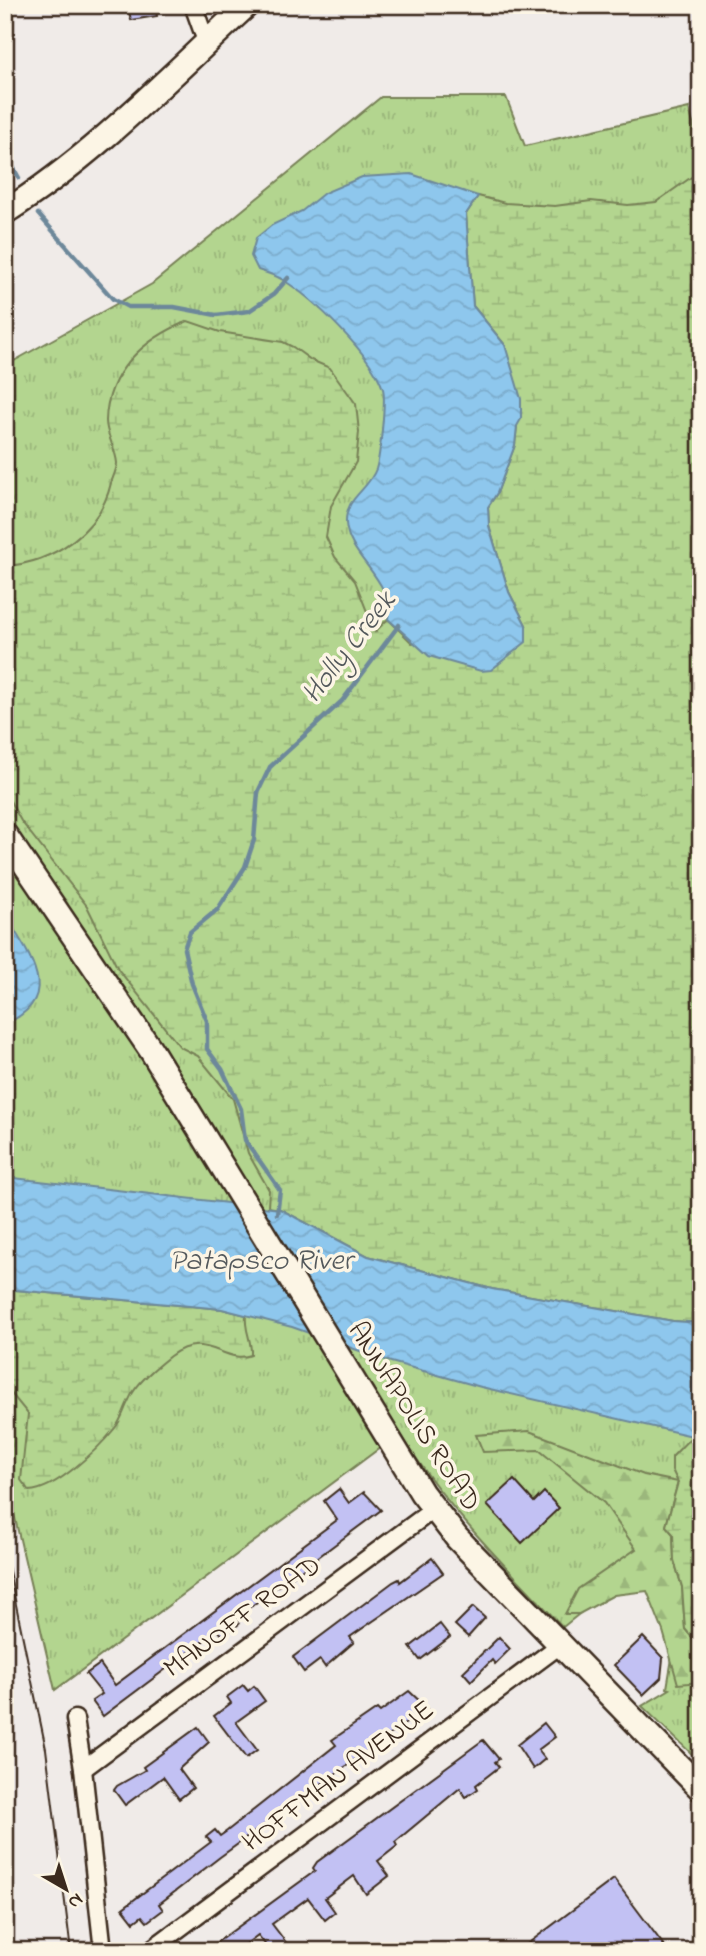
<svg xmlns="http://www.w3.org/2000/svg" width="706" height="1956" font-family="'Indie Flower',sans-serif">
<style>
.grass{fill:url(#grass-tufts);stroke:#778056;stroke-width:2}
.forest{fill:url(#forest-firs);stroke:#778056;stroke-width:2}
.wetland{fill:url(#wetland-marsh);stroke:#778056;stroke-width:2}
.water{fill:url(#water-waves);stroke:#6d889a;stroke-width:2}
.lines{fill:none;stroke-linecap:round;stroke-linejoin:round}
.stream{stroke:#6d889a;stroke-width:4.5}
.building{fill:#c2c1f3;stroke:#3b2a1e;stroke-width:2}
.street-casing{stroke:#3b2a1e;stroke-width:21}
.secondary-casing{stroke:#3b2a1e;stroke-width:28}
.street{stroke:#fcf5e5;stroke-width:16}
.secondary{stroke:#fcf5e5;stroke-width:23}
.tram{stroke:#3b2a1e;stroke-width:2}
.labels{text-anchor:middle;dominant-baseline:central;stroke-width:7;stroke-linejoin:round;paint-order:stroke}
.street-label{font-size:28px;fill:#3b2a1e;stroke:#fcf5e5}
.water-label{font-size:30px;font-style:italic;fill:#54595c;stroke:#fcf5e5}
</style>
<defs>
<pattern id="grass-tufts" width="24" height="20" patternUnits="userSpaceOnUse" patternTransform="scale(1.75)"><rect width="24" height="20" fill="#b3d58f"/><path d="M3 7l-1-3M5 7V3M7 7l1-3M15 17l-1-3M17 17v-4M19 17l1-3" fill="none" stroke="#9bb77b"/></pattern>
<pattern id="forest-firs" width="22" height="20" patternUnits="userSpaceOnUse" patternTransform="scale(1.75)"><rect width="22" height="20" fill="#b3d58f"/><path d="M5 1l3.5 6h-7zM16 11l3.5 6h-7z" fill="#9bb77b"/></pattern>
<pattern id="wetland-marsh" width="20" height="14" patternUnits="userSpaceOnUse" patternTransform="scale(1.75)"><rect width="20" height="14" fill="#b3d58f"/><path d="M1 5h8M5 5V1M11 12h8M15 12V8" fill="none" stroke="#9bb77b"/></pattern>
<pattern id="water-waves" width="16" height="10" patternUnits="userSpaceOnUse" patternTransform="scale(1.75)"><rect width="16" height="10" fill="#8ec7ed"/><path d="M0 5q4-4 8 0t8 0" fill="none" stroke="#7babcb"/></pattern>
</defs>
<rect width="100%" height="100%" fill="#f0ebe8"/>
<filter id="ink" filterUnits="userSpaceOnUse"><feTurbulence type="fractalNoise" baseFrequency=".0143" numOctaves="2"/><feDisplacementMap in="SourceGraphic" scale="14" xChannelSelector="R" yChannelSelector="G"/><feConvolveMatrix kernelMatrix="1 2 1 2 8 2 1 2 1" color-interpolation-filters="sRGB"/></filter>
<g filter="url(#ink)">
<!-- grass -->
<path class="grass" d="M381,97H506L525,146L689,108L701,155V1763L642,1706L670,1689L667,1688L695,1521L563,1627C504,1565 444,1506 400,1433L55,1690L5,1475V366L152,284Z"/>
<!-- forest -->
<path class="forest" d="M529,1431L644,1475L678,1482L666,1526L673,1534L674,1560L682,1587L685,1629L701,1648V1682L678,1684L663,1631L647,1591L614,1595L579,1614H565L578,1589L636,1549L604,1503L539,1450L483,1452L476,1435Z"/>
<!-- wetland -->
<g class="wetland">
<path d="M693,176L701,177V1323L673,1321L492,1289L368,1256L280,1209L268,1207L269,1190L248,1153L233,1099L198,1056L180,1047L118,969L87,906L21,821L5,792V566C53,563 100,531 111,483C113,477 117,469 117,463C116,449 106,435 106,421C107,371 144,339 188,321L220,332L283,342L293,347L311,360L330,368L356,404L359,432L356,462L331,506L326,537L335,557L355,581L375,632L388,619L412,643L526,625L509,592L489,526L488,507L497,493L515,445L517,426L505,345L473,306L466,214L478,196L505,203L555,206L591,201L628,205L656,202Z"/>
<path d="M5,1289L222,1309L246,1315C244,1330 252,1340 251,1355C224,1365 206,1329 170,1356C156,1367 135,1384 129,1400C124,1409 122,1419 115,1428C98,1449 56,1490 29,1491L21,1480L28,1414L5,1386Z"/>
<path d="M692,1436L701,1438V1648L685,1629L682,1587L674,1560L673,1534L666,1526L678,1482L672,1470V1457Z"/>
</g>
<!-- water -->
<g class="water">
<path d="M411,174L478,196L466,214L473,306L505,345L521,399V419L517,426L515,445L497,493L488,507L489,526L509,592L526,625V642L491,670L481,671L429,656L388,619C394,579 348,558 346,523C345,497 368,491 376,469C380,457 386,400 383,389C372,355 314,299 283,280C276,275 266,273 258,270L251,256L256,238L272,225L302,211L324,193L362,177Z"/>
<path d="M5,915C29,955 65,998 5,1024Z"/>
<path d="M5,1177L280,1209L368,1256L492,1289L673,1321L701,1323V1438L481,1387L391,1362L292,1327L222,1309L5,1289Z"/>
</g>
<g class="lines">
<!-- stream -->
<g class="stream">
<path d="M5,152L19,178"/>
<path d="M38,214L113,299L128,307H174L216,315L249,311L274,294L288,278"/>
<path d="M277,1214L280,1190L245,1140L241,1109L222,1069L207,1049V1021L192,984L184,949L190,932L218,909L245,867L254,840L258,792L270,767L342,701L399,625"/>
</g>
</g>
<!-- building -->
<g class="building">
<path d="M135,5H155L157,16L131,20L128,7Z"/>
<path d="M514,1480L534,1502L544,1492L559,1508L522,1543L487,1505Z"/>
<path d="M339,1489L349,1503L364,1492L381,1510L285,1582L263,1595L264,1597L235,1618L239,1624L223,1636L218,1630L103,1716L92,1701L102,1694L86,1674L100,1664L115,1685L337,1520L324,1501Z"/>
<path d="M432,1558L443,1573L350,1637L354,1642L325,1667L320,1660L304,1672L293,1657L393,1582L399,1579L400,1582Z"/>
<path d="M473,1607L485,1618L468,1637L455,1625Z"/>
<path d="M440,1624L450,1637L420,1660L410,1647Z"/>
<path d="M499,1637L510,1649L495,1664L492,1660L471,1681L463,1672Z"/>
<path d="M643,1637L663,1658L661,1678L643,1695L614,1665Z"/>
<path d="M243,1685L248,1691L254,1686L265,1701L236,1722L257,1750L246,1758L214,1716L231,1703L227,1697Z"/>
<path d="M409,1691L427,1708L220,1857L159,1904L163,1910L147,1922L142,1916L134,1922L123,1908L211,1842L206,1837L215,1830L220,1836L227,1831L336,1745L332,1740L377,1709L380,1712Z"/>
<path d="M544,1723L555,1737L538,1750L545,1759L533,1769L517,1745Z"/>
<path d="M198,1727L209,1742L179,1769L193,1788L179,1799L163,1777L125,1805L114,1790L117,1786L145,1770L143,1767Z"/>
<path d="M483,1740L499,1759L495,1762L499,1767L476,1785L478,1789L466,1797L460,1788L395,1842L397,1846L378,1861L389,1876L366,1894L354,1876L325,1898L335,1912L325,1920L308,1898L272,1924L288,1945L281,1951H270L258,1935L237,1951H205L315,1871L313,1868L317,1862Z"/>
<path d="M614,1879L668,1951H518Z"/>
</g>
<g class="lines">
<!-- street casing -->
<g class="street-casing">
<g id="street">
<path d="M193,5L207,44"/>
<path d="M75,1719L83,1769L103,1951"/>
<path d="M83,1769L434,1509"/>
<path d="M149,1951L560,1645"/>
</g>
</g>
<!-- secondary casing -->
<g class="secondary-casing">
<g id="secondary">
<path d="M5,212C95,155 169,77 247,5"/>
<path d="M5,835L151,1050L422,1493L457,1538L701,1789"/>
</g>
</g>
<!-- street -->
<use href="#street" class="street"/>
<!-- secondary -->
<use href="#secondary" class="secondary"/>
<!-- tram -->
<path class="tram" d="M5,1552L46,1749L71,1951"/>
</g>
</g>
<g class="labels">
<!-- street labels -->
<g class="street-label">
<text transform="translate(413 1417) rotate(57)">ANNAPOLIS ROAD</text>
<text transform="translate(243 1618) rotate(-36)">MANOFF ROAD</text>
<text transform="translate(339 1777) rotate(-37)">HOFFMAN AVENUE</text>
</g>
<!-- water labels -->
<g class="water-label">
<text transform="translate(350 648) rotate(-52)">Holly Creek</text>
<text x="261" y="1262">Patapsco River</text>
</g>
</g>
<!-- margin -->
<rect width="706" height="1956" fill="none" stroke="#fcf5e5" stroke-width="28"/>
<rect x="14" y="14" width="678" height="1928" fill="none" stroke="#3b2a1e" stroke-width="2.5" filter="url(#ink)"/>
<!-- north arrow -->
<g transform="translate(66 1889) rotate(141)" stroke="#fcf5e5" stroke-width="5" paint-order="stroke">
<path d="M0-5L12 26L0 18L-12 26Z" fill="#3b2a1e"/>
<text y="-10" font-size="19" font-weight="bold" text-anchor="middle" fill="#3b2a1e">N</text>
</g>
</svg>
